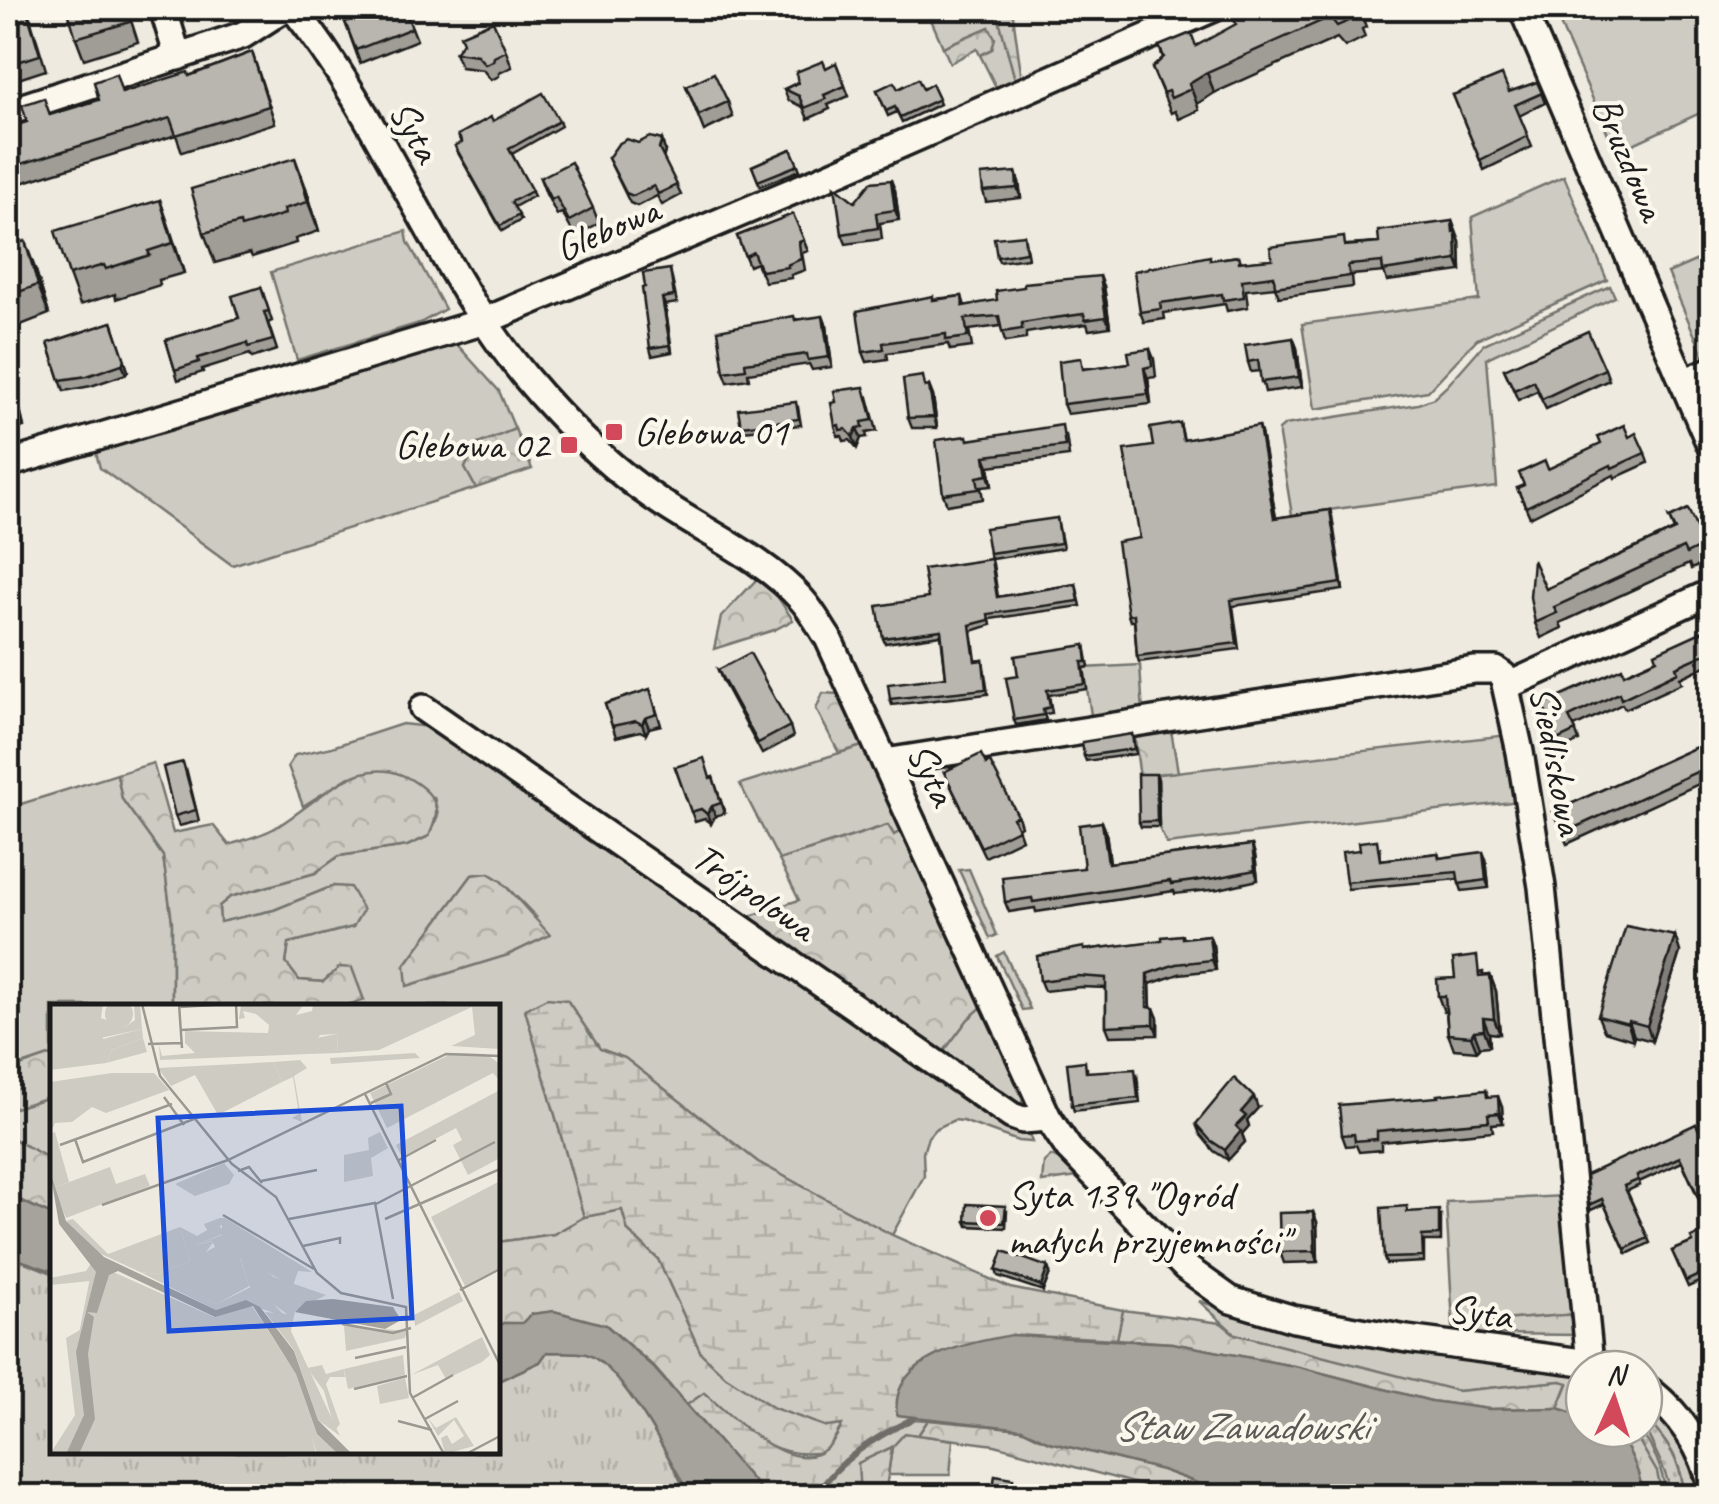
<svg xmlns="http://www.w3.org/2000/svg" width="1719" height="1504" font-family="Caveat,sans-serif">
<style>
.grass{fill:#ceccc2;stroke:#75746f;stroke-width:2.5;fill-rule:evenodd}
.forest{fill:url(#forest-crowns);stroke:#75746f;stroke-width:2.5}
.wetland{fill:url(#wetland-marsh);stroke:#75746f;stroke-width:2.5}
.park{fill:url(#park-tufts);stroke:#75746f;stroke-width:2.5}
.garden{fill:url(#garden-dots);stroke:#75746f;stroke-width:2.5}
.water{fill:#a6a39d;stroke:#6f6d69;stroke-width:2.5}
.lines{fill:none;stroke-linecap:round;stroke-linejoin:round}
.stream{stroke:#6f6d69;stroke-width:6}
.minor-casing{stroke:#1c1c1c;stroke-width:32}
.minor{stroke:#fbf7ec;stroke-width:25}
.wall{fill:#9f9d96;stroke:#1c1c1c;stroke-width:2.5}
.shaded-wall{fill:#827f7a;stroke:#1c1c1c;stroke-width:2.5}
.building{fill:#b9b6af;stroke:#1c1c1c;stroke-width:2.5}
.poi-dot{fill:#d1495b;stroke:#fbf7ec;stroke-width:4}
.labels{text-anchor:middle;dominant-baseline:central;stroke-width:8;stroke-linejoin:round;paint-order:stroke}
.street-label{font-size:40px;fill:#1c1c1c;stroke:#fbf7ec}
.poi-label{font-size:40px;fill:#1c1c1c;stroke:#fbf7ec;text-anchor:start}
.water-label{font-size:42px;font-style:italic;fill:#5a5956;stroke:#fbf7ec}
.inset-road{fill:none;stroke:#9a9891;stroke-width:2.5}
.view{fill:#1d4ed8;fill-opacity:0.15;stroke:#1d4ed8;stroke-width:5}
.inset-edge{fill:none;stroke:#1c1c1c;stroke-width:5}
</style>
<defs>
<pattern id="forest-crowns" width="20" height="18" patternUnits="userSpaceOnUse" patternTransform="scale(2.5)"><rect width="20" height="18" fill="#ceccc2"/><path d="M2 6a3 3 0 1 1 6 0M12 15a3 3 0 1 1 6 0" fill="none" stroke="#b0afa6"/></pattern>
<pattern id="wetland-marsh" width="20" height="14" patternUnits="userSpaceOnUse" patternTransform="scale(2.5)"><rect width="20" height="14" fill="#ceccc2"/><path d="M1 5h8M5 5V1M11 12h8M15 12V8" fill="none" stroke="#b0afa6"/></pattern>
<pattern id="park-tufts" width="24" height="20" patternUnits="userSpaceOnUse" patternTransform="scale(2.5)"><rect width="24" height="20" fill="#ceccc2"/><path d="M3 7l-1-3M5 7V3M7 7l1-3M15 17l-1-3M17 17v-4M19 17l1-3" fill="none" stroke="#b0afa6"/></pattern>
<pattern id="garden-dots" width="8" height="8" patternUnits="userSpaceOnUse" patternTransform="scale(2.5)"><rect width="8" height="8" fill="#ceccc2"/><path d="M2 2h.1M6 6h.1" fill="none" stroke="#b0afa6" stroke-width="1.8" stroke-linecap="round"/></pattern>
</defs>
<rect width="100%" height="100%" fill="#eeeadf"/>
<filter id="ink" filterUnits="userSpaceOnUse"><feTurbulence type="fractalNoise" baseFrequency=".01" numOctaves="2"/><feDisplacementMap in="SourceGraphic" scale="20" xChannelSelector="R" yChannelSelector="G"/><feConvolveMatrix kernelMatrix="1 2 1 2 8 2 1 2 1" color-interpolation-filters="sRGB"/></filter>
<g filter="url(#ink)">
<!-- grass -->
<g class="grass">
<path d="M926,8H996L1016,83L998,91L980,55L992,49L989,27L943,47Z"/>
<path d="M1553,8H1711V108L1616,152Z"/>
<path d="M1564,176L1607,280L1477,339L1428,391L1315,409L1302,324L1479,300L1472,217Z"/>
<path d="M406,231L408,242L445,309L420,323L297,360L271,272Z"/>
<path d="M1711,254V360L1706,362L1668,273Z"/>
<path d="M1610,286L1615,297L1487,358L1497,487L1292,515L1279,436V430L1285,425L1418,404L1434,398L1447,386L1484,344Z"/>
<path d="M453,340L499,391L515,429L476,445L465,468L476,488L232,565L100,468L95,449Z"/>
<path d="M1140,665L1143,714L1092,722L1084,668Z"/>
<path d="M402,724L439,728L1028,1131L1032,1142L1018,1141L963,1121L954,1120L935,1129L928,1137L923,1153L924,1176L892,1235L758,1162L625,1058L600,1049L567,1000L525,1009L584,1217L554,1234L498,1242V1006H344L364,1000L340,967L323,982L299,980L286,963L289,943L353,927L333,886L274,910L219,923V906L230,897L315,873L339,856L407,846L429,836L438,815L434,797L349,777L303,806L288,766L295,755L332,747ZM488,873L501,881L536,917L405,965L472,875Z"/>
<path d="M1508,735L1520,801L1167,844L1159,828L1157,774Z"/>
<path d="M862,746L905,829L894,835L887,825L779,860L740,784Z"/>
<path d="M117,774L122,799L163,856L172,921V1006H52V1055L8,1070V808Z"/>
<path d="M969,869L997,935L990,938L959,870Z"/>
<path d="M1004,952L1030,1009L1022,1010L997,956Z"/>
<path d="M984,1005L1024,1098L1020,1106L1008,1102L941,1055L968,1019Z"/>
<path d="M52,1096V1160L8,1136V1110Z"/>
<path d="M1051,1156L1064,1161L1077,1177L1042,1182L1044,1162Z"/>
<path d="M1565,1196L1577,1314L1453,1324L1446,1202Z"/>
<path d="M1199,1301C1324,1342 1454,1360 1584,1375V1417L1558,1408L1568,1384L1561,1381L1458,1391L1436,1387L1235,1334Z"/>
<path d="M1644,1403C1674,1431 1690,1456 1698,1496H1684C1682,1459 1668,1444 1644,1417Z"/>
<path d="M905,1433L953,1440L950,1475H888L892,1447Z"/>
</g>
<!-- forest -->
<g class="forest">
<path d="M996,8H1012L1022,80L1016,83Z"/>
<path d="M989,27L995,38L992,49L980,55L977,49L950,63L943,47Z"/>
<path d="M515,429L532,469L476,488L465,468L476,445Z"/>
<path d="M757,579L777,596L793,620L774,630L714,649L721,617Z"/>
<path d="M823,693L838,694L862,746L839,753L816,709Z"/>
<path d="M1170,724L1178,772L1158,774L1157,779H1140L1134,731Z"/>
<path d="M153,763L173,833L213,825L229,845C243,840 260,836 273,829C321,802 366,740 423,788C441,803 438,816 429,836L407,846L339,856L315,873L230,897L219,906L220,922L274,910L333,886L350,887L363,910L353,927L289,943L286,963L299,980L323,982L340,967L352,968L364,1000L344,1006H172V921L163,856L122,799L117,774Z"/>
<path d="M888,825L894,835L901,831L984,1005L968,1019L941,1055L741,919L799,900L779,860Z"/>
<path d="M488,873L501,881L550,935L508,955L407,986L405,965L472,875Z"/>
<path d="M52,1055V1096L8,1110V1070Z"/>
<path d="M8,1136L52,1160V1215L8,1195Z"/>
<path d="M622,1209L628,1231L658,1259L701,1353L842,1425L827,1451C772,1464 743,1426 704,1393L687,1405L653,1366L606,1325L503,1323L498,1327V1242L554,1234L584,1217Z"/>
<path d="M1123,1310L1221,1323L1235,1334L1458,1391L1561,1381L1568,1383L1558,1408L1489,1409L1431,1401L1299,1367L1172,1343L1117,1339Z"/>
<path d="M1577,1314L1578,1335L1485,1334L1453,1329V1324Z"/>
<path d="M928,1420L1022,1429L1049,1442L1162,1470L1233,1496H1180L995,1445L918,1435Z"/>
<path d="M892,1447L885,1496H860L857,1463Z"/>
</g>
<!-- wetland -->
<path class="wetland" d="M547,998L567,1000L600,1049L625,1058L758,1162L892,1235L1010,1288L1123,1310L1117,1339L1058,1336L912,1419L928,1420L918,1435L905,1433L892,1447L858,1463L860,1496H766L687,1405L704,1393C738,1422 812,1499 842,1425L827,1427L774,1408L725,1376L701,1353L658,1259L628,1231L622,1210L584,1217L525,1009Z"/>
<!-- park -->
<g class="park">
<path d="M8,1255L52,1273V1452H498V1381L540,1362L547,1352C559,1353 575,1351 587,1354C621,1364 673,1464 688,1496H8Z"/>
<path d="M1644,1417C1668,1444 1682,1459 1684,1496H1644L1626,1448L1607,1429H1644Z"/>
</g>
<!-- garden -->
<g class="garden">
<path d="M1644,1417C1668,1441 1682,1463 1684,1496H1671L1673,1487H1669C1665,1462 1644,1436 1644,1417Z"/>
<path d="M1632,1429H1638C1655,1448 1663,1471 1666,1496H1662L1657,1472Z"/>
</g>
<!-- water -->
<g class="water">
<path d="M8,1195L52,1215V1271L8,1256Z"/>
<path d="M554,1311L606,1325L653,1367L766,1496H690C672,1463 622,1365 586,1354C574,1351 558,1353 547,1352L540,1362L498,1381V1327L503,1323H522L531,1314Z"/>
<path d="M1012,1335L1172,1343L1299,1367L1431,1401L1489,1409L1558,1408L1584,1417V1429C1591,1429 1602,1427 1609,1430C1630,1440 1640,1477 1644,1496H1233L1162,1470L1049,1442L1022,1429L897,1415C889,1357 968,1343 1012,1335Z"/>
</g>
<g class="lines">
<!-- stream -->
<path class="stream" d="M815,1496C840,1459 872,1439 912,1419"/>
<!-- minor casing -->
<g class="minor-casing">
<g id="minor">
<path d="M163,8L178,57"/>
<path d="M293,8C390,129 436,277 541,395C574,432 612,469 653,497C701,531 762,556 802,600C812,611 820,626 828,638L1048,1118L1069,1149L1185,1267L1231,1300L1294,1319L1407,1339L1590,1363L1612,1369"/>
<path d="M1522,8L1712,449"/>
<path d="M8,112L243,35L285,8"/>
<path d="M1683,382L1712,370"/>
<path d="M8,464L482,322L824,178L1214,8"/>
<path d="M1507,686L1712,592"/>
<path d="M423,708L1012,1116L1023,1120L1048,1118"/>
<path d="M885,762L1474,670H1496L1503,675L1520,752L1542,887L1590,1363"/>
<path d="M1644,1387C1676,1408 1706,1451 1712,1490"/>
</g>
</g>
<!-- minor -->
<use href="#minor" class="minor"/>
</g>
<!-- wall -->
<g class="wall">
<path d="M8,8H27L46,70L9,82L8,76Z"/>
<path d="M127,8L138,42L84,59L76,38Z"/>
<path d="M359,8H404L417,40L360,63L345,22L363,15Z"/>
<path d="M433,8H446L435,13Z"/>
<path d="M858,8H875L861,14Z"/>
<path d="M889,8H904L891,13Z"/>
<path d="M1359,8L1366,27L1362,29L1365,37L1345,47L1337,38L1214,93L1197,104L1199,110L1179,119L1175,111L1171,113L1152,68L1163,58L1159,46H1196L1261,18Z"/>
<path d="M506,51L512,67L499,73V76L491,80L483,70L461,67L455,52Z"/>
<path d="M252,52L275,123L182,152L176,135L8,187V128L123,92L189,76Z"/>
<path d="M836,63L849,96L828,105L830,109L808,119L803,107L788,100L784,89Z"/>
<path d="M1537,82L1545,103L1519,116L1532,147L1484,170L1453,95L1509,92Z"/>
<path d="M932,84L940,104L902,122L897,112L888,116L877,90L923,89Z"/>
<path d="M686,86L728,102L733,117L704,131Z"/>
<path d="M559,121L561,126L512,154L534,196L514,207L521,220L502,231L457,151L455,146L461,143L458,135Z"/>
<path d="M662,140L665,151L663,158L681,195L662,205L657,196L637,206L630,203L608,158L638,143Z"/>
<path d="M791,149L800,170L760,186L752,166Z"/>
<path d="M540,178L593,208L599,223L575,236L562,213L557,215L546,194Z"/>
<path d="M1019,182L1021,198L986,202L983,191Z"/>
<path d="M306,188L319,231L295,239L296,243L252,257L250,253L215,263L204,233Z"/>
<path d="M895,190L899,220L880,223L882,239L846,244L842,234L855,202Z"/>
<path d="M160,200L184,273L159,280L160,285L116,299L115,294L80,305L69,275Z"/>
<path d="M793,214L808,251L802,253L805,270L791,275L792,278L765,282L756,263L749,266L737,236Z"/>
<path d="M1452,221L1460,242L1461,271L1387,281L1384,272L1352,275L1353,287L1279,297L1275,287L1246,290L1248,307L1227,311L1225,304L1186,310L1164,313L1165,319L1144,322L1140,312L1211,260L1239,256L1241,262L1272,259L1347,245L1379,243Z"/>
<path d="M1024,235L1028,258L999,262L997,257Z"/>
<path d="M8,246L36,271L49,314L8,330Z"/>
<path d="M670,269L677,303L665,305L672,352L652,356L650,348Z"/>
<path d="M1104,286L1110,327L1089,330L1087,324L1050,329L1026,333V339L1005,342L1001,326L969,330L972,347L950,350L948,344L887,353L888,359L867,362L863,352L934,299L962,296L965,306Z"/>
<path d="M261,287L272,321L268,323L277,350L252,358L250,354L202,369L203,372L178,380L166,340L239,318Z"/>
<path d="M796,319L827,326L832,367L812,370L809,364L748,373L749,379L728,382L724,372Z"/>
<path d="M112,322L128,371L126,374L91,386L64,391L48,343Z"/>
<path d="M1293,338L1297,348L1302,387L1265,392L1260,371L1251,372L1248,362Z"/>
<path d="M1150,349L1154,359L1156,377L1148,378L1151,404L1067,414L1063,404L1085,369L1130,363Z"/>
<path d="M8,364L24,427L8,432Z"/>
<path d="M1504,369H1605L1609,380L1546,409L1537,391L1518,400Z"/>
<path d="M929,386L933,396L937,428H912L908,418Z"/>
<path d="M868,397L877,431L866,433L867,437L861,438L857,448L850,440L844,441L842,436H838L835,426Z"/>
<path d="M798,407L801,425L743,431L741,426Z"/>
<path d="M1180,423L1184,440L1261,433L1276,518L1330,510L1343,590L1233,606L1239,649L1139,662L1137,656L1134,621H1130L1128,615L1153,446Z"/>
<path d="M1066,435L1069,456L989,466L992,486L981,487L983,499L947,505L943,494L968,440Z"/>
<path d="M1629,437L1645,453L1648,463L1615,478L1614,475L1530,517L1517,488Z"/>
<path d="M1057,518L1063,548L991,559L989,553Z"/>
<path d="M1669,518L1704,545L1710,561L1691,569L1689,564L1560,623L1562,628L1541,638L1535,623L1546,589L1674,530Z"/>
<path d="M993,564L998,597L1076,584L1081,606L990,619L991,625L972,631L976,661L983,660L988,694L892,705L890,699L946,677L941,635L885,643L883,638L928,598Z"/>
<path d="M1712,627V663L1680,678L1682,683L1625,709L1622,704L1574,727L1579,741L1561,750L1543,704L1624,674L1657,659Z"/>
<path d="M1085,645L1089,667L1084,668L1087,689L1049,695L1052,713L1044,714L1046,720L1016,725L1014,720L1018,676Z"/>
<path d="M718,670L790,726L793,737L762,754L722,680Z"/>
<path d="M650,689L661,725L649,728L646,734L640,731L616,737L605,704Z"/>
<path d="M1132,734L1136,754L1086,761L1084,756Z"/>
<path d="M1712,740V778L1567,844L1553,812Z"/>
<path d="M986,764L1018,816L1021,826L1018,828L1022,839L985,857L944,772Z"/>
<path d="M675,767L710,778L713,777L725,813L715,816L711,824L705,819L695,822Z"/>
<path d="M187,772L199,821L179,826L175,816Z"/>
<path d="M1158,779L1159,827H1141L1139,822Z"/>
<path d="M1102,822L1106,832L1110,863L1252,845L1255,855L1258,880L1219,889L1175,894L1174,891L1036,912L1035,908L1009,912L1005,902L1084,868Z"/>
<path d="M1380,848L1381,860L1438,853L1440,858L1486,859L1489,888L1462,891L1458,879L1348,889L1346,882Z"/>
<path d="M1209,935L1213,945L1216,970L1179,974L1150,984L1151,1008L1158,1018V1035L1110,1036L1106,1026V988L1081,987L1044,991L1040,981L1085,950Z"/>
<path d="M1675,936L1680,952L1652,1041L1634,1036L1633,1040L1604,1031L1598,1016Z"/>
<path d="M1483,972V976L1490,975L1496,991L1500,1034L1489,1033L1490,1046L1480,1047L1477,1051L1454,1049L1448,1034L1446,1012H1444L1438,996L1455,978Z"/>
<path d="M1087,1067V1072L1137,1074L1140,1103L1074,1111L1072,1105Z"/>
<path d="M1486,1090L1489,1097L1502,1107L1503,1123L1492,1124L1493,1131L1381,1142V1150L1359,1152L1356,1145L1346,1146L1342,1135L1438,1097Z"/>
<path d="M1258,1108L1247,1120L1249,1126L1242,1134L1245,1142L1228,1160L1214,1151L1200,1134L1196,1124Z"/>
<path d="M1696,1124L1712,1158V1216L1707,1218L1682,1162L1639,1182L1640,1185L1627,1191L1650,1243L1627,1254L1604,1204L1591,1210L1589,1205Z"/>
<path d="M1007,1211L1006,1228L968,1226L966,1221Z"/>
<path d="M1313,1212L1317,1222L1318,1262L1284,1263L1280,1252Z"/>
<path d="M1409,1212L1441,1215V1241H1424V1262L1386,1264L1384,1258Z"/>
<path d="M1712,1228V1276L1688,1287L1672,1251L1693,1242Z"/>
<path d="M996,1270L1050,1273L1043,1291L998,1276Z"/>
</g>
<!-- shaded-wall -->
<g class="shaded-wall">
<path d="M1207,72L1214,93L1197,104L1189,83Z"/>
<path d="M662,140L665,151L663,160L659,149Z"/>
<path d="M295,158L306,188L319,231L308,202Z"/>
<path d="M1016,172L1019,182L1021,198L1017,188Z"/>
<path d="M891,180L895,190L899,220L895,210Z"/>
<path d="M160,200L170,229L184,273L173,243Z"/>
<path d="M1452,221L1460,242L1461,271L1457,260Z"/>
<path d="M25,241L36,271L49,314L38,285Z"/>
<path d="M1100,276L1104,286L1110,327L1106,317Z"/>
<path d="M662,298L665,305L672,352L670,345Z"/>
<path d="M823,316L827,326L832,367L829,357Z"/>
<path d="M112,322L128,371L126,374L122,364Z"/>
<path d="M1293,338L1297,348L1302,387L1299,377Z"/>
<path d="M8,364L12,374L24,427L20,417Z"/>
<path d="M1144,368L1148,378L1151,404L1148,394Z"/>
<path d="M929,386L933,396L937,428L934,417Z"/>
<path d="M1259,426L1261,433L1277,524L1274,518Z"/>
<path d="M857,428L861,438L857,448L853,437Z"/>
<path d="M985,456L989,466L992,486L988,475Z"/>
<path d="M1330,510L1332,516L1343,590L1341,583Z"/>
<path d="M645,718L649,728L646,734L642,724Z"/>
<path d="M1156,774L1158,779L1159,827L1157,821Z"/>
<path d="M712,806L715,816L711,824L707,814Z"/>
<path d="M1102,822L1106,832L1111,873L1108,863Z"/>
<path d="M1252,845L1255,855L1258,880L1255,870Z"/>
<path d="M1483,852L1486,859L1489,888L1486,880Z"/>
<path d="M1209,935L1213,945L1216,970L1212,960Z"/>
<path d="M1675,936L1680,952L1652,1041L1647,1026Z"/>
<path d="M1147,974L1150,984L1151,1018L1147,1007Z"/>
<path d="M1490,975L1496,991L1500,1034L1494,1019Z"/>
<path d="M1154,1008L1158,1018V1035L1154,1024Z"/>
<path d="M1483,1018L1489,1033L1490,1046L1484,1030Z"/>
<path d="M1629,1021L1634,1036L1633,1040L1628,1024Z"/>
<path d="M1474,1031L1480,1047L1477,1051L1471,1036Z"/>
<path d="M1498,1096L1502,1107L1503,1123L1499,1113Z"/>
<path d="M1254,1097L1258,1108L1247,1120L1249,1126L1242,1134L1245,1142L1228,1160L1225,1150L1241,1112Z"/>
<path d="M1313,1212L1317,1222L1318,1262L1315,1251Z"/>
<path d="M1048,1267L1050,1273L1043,1291L1041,1286Z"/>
</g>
<!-- building -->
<g class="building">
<path d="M8,8H26L40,55L8,65Z"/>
<path d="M67,8H126L130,22L76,38Z"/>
<path d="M361,8H404L412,28L356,50L345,22L365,14Z"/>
<path d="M1249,8H1257L1261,18L1280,8H1357L1354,9L1358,17L1337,26L1330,17L1207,72L1189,83L1191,89L1171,98L1168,91L1163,93L1152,68L1164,57L1159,46L1191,33L1196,46L1236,24L1232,15Z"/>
<path d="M493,21L506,51L494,57L493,61L485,64L477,55L455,52L463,42L460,35Z"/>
<path d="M252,52L269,106L176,135L170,118L8,168V128L27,122L22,105L44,98L50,115L99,100L94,82L116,74L122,93L188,72L189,76Z"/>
<path d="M823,61L826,68L836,63L845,86L824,95L826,99L804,108L799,96L784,89L798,83L796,72Z"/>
<path d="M714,73L728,102L699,115L686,86Z"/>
<path d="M1502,75L1509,92L1537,82L1542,93L1515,105L1528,136L1480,160L1453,95Z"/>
<path d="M918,79L923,89L932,84L939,99L900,117L895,107L886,111L877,90L894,82L898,89Z"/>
<path d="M543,93L559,121L509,149L532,191L511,202L519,215L500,226L455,146L462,142L458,135L491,117L493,121Z"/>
<path d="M650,137L662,140L659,149L677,185L658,194L654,186L633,196L626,193L608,158L618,144L627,139L638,143Z"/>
<path d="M791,149L798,165L758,181L752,166Z"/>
<path d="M295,158L308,202L284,209L285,214L241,227L240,223L204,233L191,189Z"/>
<path d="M571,162L593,208L569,221L556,197L551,200L540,178Z"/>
<path d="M1016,172L1017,188L983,191L981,175Z"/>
<path d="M891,180L895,210L876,213L878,228L842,234L835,186L855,202L871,182Z"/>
<path d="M160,200L173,243L148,251L150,255L106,269L104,265L69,275L55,231Z"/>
<path d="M793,214L804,240L799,242L801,259L787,265L788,267L761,271L753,252L745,256L737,236Z"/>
<path d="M1452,221L1453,232H1456L1457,260L1383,271L1382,262L1348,265L1350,276L1275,287L1274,276L1242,280L1244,297L1223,300L1222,294L1182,300L1160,303L1161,309L1140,312L1134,271L1210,256V260L1239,256V262L1272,259L1270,247L1344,237L1345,246L1379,243L1378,231Z"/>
<path d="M1024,235L1026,252L997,257L994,238Z"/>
<path d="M25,241L38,285L8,296V246Z"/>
<path d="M670,269L674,296L662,298L670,345L650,348L642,288L645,287L643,273Z"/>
<path d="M1100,276L1106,317L1085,320L1084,314L1047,319L1022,323V329L1002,332L999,316L965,319L968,337L946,340V334L924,337L883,343L884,349L863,352L857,311L933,296V300L962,296L963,306L997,300L996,291L1024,287V283Z"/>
<path d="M261,287L269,311L264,312L273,340L248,347L247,343L198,358L199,362L175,370L166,340L239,318L232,296Z"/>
<path d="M794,316L795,320L823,316L829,357L808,360L807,354L745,363L746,369L724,372L718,330Z"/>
<path d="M112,322L125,360L122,364L87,376L60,380L48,343Z"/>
<path d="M1588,331L1605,369L1542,399L1534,381L1514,390L1504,369Z"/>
<path d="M1293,338L1299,377L1261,382L1258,360L1248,362L1245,345Z"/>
<path d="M1150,349L1152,366L1144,368L1148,394L1063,404L1059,361L1081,358L1083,369L1130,363L1128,352Z"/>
<path d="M8,364L20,417L8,421Z"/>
<path d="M923,376L925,387L929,386L934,417L908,418L903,379Z"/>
<path d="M864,387L873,420L862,422L863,427L857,428L853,437L846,429L840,430L839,425L835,426L831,403L836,402L834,391Z"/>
<path d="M796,402L799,419L741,426L738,409Z"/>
<path d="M1180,423L1183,440L1259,426L1274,518L1330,510L1341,583L1231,600L1237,643L1137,656L1134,614L1128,615L1117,542L1140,538L1124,450L1153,446L1150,428Z"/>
<path d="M1062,425L1065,446L985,456L988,475L977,477L979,489L943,494L936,440L967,436L968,440Z"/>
<path d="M1624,425L1629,437L1636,433L1645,453L1612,468L1611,465L1526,507L1517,488L1524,485L1519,473L1545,461L1548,469L1601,444L1598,437Z"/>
<path d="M1688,509L1704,545L1686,554L1683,548L1554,607L1557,613L1535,623L1530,597L1533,560L1546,589L1675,530L1669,518Z"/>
<path d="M1057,518L1061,543L989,553L985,528Z"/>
<path d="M991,559L997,597L1076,584L1079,601L988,614L989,620L970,625L975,661L983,660L986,689L890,699L888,684L946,677L941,630L883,638L877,606L928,598L923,569Z"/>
<path d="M1712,627V651L1676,667L1678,672L1621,699L1619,693L1569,717L1576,731L1557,740L1543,704L1622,668L1624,674L1657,659L1655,653Z"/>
<path d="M1085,645L1087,662H1082L1085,684L1047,690L1050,707L1043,709L1044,715L1014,720L1006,678L1018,676L1015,656Z"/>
<path d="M750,653L790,726L758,743L718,670Z"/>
<path d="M650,689L657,714L645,718L642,724L636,721L612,726L605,704Z"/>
<path d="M1132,734L1134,749L1084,756L1082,742Z"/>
<path d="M1712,740V765L1563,833L1553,812Z"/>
<path d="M981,754L986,764L990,762L1018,816L1013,818L1018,829L981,847L944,772Z"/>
<path d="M704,758L710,778L713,777L721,803L712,806L707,814L701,809L691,812L675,767Z"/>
<path d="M183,762L196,810L175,816L163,767Z"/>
<path d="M1138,774H1156L1157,821L1139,822Z"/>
<path d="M1102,822L1108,863L1252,845L1255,870L1216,878L1171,884L1170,881L1033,902L1032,898L1005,902L1002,877L1084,868L1079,825Z"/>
<path d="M1377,840L1380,860L1438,853L1439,858L1483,852L1486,880L1459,884L1457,872L1346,882L1342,852L1360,850L1359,842Z"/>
<path d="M1626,926L1675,936L1647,1026L1629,1021L1628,1024L1598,1016Z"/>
<path d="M1182,935V938L1209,935L1212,960L1176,964L1147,974V1007L1154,1008V1024L1106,1026V978L1078,976L1040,981L1037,956L1084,947V950L1162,940V937Z"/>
<path d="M1477,956L1479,976L1490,975L1494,1019L1483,1018L1484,1030L1474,1031L1471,1036L1448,1034L1445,996H1438L1437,979L1455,978L1453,959Z"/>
<path d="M1085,1061L1086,1072L1135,1069L1138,1098L1072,1105L1067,1063Z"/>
<path d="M1234,1078L1254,1097L1241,1112L1246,1116L1236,1126L1241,1131L1225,1150L1210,1140L1196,1124Z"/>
<path d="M1486,1090L1487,1097L1498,1096L1499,1113L1488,1114L1489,1121L1377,1131V1139L1355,1141L1354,1134L1342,1135L1339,1105L1438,1097L1437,1095Z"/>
<path d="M1696,1124L1712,1158V1210L1706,1213L1680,1157L1637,1176L1638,1180L1624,1186L1648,1238L1625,1249L1602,1199L1589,1205L1586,1175Z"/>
<path d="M967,1204L1006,1206L1004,1223L966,1221Z"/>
<path d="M1407,1206V1212L1439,1210V1235L1422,1236L1423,1257L1384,1258L1381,1208Z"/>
<path d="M1313,1212L1315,1251L1280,1252L1279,1213Z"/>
<path d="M1712,1228V1269L1686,1281L1672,1251L1693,1242L1691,1238Z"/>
<path d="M1003,1251L1048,1267L1041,1286L996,1270Z"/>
<path d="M995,1475L1013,1478L1011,1496L992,1495Z"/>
</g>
</g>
<!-- markers -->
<g class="poi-dot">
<rect x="604" y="422" width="20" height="20" rx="5"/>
<rect x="559" y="435" width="20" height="20" rx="5"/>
<circle cx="988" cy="1218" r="10"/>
</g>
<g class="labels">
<!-- street labels -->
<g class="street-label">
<text transform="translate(415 131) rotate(61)">Syta</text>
<text transform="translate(1629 158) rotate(67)">Bruzdowa</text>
<text transform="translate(607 229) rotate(-23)">Glebowa</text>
<text transform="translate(1557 760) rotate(79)">Siedliskowa</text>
<text transform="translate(932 774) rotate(65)">Syta</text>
<text transform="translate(754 892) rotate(35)">Trójpolowa</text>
<text transform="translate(1480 1312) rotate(8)">Syta</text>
</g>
<!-- poi labels -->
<g class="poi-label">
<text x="634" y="432">Glebowa 01</text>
<text x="549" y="445" text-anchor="end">Glebowa 02</text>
<text x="1008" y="1195">Syta 139 "Ogród<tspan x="1008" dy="46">małych przyjemności"</tspan></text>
</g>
<!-- water labels -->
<g class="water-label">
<text x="1241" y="1426">Staw Zawadowski</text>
</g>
</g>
<!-- overview -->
<g transform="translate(50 1004)">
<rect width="450" height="450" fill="#eeeadf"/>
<path d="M55 10a14 14 0 1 1 28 0a14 14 0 1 1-28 0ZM0,0H42L53,35L92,25L93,34L62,46L56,59L0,66ZM254,0L246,11L262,7L263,0H450V45L401,42L425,31L422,3L329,46L288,49L287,30L270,31L258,50L110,56L109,41L112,52L145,49L135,39V27L218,29L219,21L206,10L193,7L195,14L189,15L191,1ZM403,49L436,50L450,60V77L443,69L337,124L320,89ZM223,58L232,78L168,111L145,71L121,82L108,64ZM450,86V154L418,171L403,141L412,136L406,124L352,153L346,141ZM330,128L338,144L321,154L323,172L294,178V151L319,146L318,134ZM174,159L184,171L179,180L145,192L125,180ZM60,163L66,180L95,170L100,182L16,214L3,184ZM450,177V264L415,282L381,213ZM170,214H175L262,268L248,267L243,282L190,254L199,282L167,300L113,273L166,253L156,248L165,243L162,237L146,241L172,231V221L157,226L154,220ZM23,215L58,250L130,223L140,257L107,270L90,268L47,248L16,217ZM294,322L357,327L355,334L296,347ZM432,333L440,351L432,358L396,375L388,361L361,371ZM353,351L355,371L298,385L294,365ZM355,374L359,394L330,400L327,382ZM406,413L424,442L395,450L391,434L397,431L402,440L414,432L404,416L388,432L378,414L386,424Z" fill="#ceccc2"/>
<path d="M42,0H53L51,14L75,23L85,16L84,0H90L92,25L46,35ZM287,30L288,49L258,50L266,34ZM93,34L97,48L56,59L62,46ZM365,49L370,54L281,60L280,54ZM250,56L257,64L244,72L252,118L242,114L249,110L243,73L232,78L223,58ZM62,69H104L119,86L56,109L42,103L22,118L5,119L0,130V78ZM168,220L175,229L146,241L164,237L156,248L167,253L114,273L167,300L205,281L236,313L192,298L166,306L90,268L107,270L140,257L130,223L147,232ZM42,258L46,268L38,298L40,277L0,281V274L36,267ZM409,288L413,297L365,322L364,311ZM30,326L34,411L17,449L0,450L25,411L16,334ZM272,361L276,370L294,365L295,373H280L276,380L290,420L285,426L274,387L257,364Z" fill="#ceccc2"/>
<path d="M195,252L224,273L276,291L245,307L241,327L290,432L268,416L244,346L215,308L237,310L199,282L190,253ZM201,301L246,370L267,430L288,450H267L248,392Z" fill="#ceccc2"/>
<path d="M5,128L19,178L3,184L0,130ZM43,259L164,313L202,302L246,370L266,450H16L33,410L25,349Z" fill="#ceccc2"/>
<path d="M0,167L16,217L54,253L166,306L196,296L210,303L244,347L268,416L301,449L288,450L267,430L246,370L203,302L165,313L68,267L59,271L47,309L37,308L44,313L38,350L45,415L29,450H16L34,411L26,348L46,268L9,220ZM283,295L343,303L351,316L335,325L245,308L256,297Z" fill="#a6a39d"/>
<path class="inset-road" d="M92,0L110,72L182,160L226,193L267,269L291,289L356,303L360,389L394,450M129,0L132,44M130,3L179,0M131,26L187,23L186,0M98,40L132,39M315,90L450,361M114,93L134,121M321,99L341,90L336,79M25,135L33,158L149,113M10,141L122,100M349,156L386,136M188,167L199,163L212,179M211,177L267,166M326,200L445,138M52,201L178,156L396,50L450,52M173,211L264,265M239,215L325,199L343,295M335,215L450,165M253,242L290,234V240M410,286L450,265M292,320L343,329L361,324M305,354L356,343M304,385L357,372M362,394L403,371M375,415L408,397M348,417L382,426M416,450L450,432"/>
<path class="view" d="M351,102L362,314L119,327L108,114Z"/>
<rect width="450" height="450" class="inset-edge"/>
</g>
<!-- margin -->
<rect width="1719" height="1504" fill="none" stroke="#fbf7ec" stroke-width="40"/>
<rect x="20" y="20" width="1679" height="1464" fill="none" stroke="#1c1c1c" stroke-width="4" filter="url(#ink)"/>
<!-- north arrow -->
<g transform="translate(1614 1399) rotate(3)"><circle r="48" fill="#fbf7ec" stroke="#a29f99" stroke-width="2.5"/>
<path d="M0-8L18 38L0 25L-18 38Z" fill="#d1495b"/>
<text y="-15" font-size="28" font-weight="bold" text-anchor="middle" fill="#1c1c1c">N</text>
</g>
</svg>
